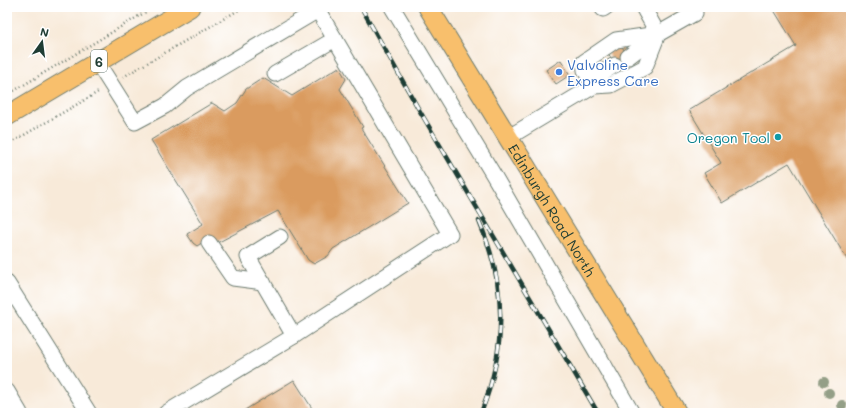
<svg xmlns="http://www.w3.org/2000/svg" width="858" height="420" font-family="Mali,sans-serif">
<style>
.building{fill:#da9b5f}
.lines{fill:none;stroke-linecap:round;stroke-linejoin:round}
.minor-casing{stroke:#6b7a6e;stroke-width:17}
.major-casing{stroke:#6b7a6e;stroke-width:21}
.path{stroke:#6b7a6e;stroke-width:2.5;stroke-dasharray:1 3;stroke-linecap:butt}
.minor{stroke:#fff;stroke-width:15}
.major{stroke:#f8bf6c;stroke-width:19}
.rail-casing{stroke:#1f3d34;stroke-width:4.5}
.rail{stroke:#fff;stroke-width:3;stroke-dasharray:9;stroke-linecap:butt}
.tree{fill:#949f87}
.shop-dot{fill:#3f7fe0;stroke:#fff;stroke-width:1.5}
.culture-dot{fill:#0f9aa8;stroke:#fff;stroke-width:1.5}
.labels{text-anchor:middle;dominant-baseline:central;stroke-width:3;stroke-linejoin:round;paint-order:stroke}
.shield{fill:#fff;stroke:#627771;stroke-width:1}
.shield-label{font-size:13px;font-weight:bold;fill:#1f3d34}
.shop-label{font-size:14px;fill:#366cbe;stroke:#fff;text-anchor:start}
.culture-label{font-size:14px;fill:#0d838f;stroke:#fff;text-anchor:end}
.street-label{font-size:14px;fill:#1f3d34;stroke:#fff}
</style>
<rect width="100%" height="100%" fill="#fff"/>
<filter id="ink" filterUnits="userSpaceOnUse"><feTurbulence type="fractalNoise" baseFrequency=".025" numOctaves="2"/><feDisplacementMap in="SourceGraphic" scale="8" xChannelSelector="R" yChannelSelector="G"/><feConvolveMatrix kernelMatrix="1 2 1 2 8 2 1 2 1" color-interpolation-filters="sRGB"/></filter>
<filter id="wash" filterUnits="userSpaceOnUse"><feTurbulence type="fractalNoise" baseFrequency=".012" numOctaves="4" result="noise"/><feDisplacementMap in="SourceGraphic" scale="16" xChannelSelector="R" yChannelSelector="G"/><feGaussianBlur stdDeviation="0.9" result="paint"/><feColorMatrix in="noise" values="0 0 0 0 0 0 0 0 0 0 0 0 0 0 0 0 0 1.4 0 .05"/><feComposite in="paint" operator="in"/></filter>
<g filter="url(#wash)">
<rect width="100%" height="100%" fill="#f8ead9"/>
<g id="blocks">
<!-- building -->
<g class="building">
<path d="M772,7H851V266L789,163L722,203L704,173L721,163L689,110L796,46Z"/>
<path d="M621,45L633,65L620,73L608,53Z"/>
<path d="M561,60L570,75L556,84L546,70Z"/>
<path d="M339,67L346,79L340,89L363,127L361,128L408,203L333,249L328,256L314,264L308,260L278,211L217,243L209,238L197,246L193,243L187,234L203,224L151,140L212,103L225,111L237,103L246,89L263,78L292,96Z"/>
<path d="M294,380L315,413H240Z"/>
</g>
</g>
</g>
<g filter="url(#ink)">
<use href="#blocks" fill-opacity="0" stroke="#6b7a6e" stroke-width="1"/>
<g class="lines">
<!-- minor casing -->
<g class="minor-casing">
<g id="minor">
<path d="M392,7L493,174L632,413"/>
<path d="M643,7L658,34"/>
<path d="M603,9L606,7"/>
<path d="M628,57L657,35"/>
<path d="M97,62L135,122L165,106L187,88L318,10"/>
<path d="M275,74L335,39"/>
<path d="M591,80L615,65"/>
<path d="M594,86L585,70L584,62L616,40L658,34"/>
<path d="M509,137L594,86L611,85L645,67L658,34L695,13L691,7"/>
<path d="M280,237L248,257L294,336"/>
<path d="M209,243L233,278L263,282"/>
<path d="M7,283L89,413"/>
<path d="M7,391L20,413"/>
<path d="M166,413L294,336L450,234L316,7"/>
</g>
</g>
<!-- major casing -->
<g class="major-casing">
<g id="major">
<path id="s1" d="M428,7L677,413"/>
<path d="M7,116L190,7"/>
</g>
</g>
<!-- path -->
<g class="path">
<path d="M123,77L244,7"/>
<path d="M7,95L154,7"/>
<path d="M7,145L100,91"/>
</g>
<!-- minor -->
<use href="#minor" class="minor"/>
<!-- major -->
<use href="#major" class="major"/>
<!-- rail casing -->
<g class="rail-casing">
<g id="rail">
<path d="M361,7L418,108L598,413"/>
<path d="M479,221C507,286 507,347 481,413"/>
</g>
</g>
<!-- rail -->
<use href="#rail" class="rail"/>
</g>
<!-- trees -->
<g class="tree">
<circle cx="824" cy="382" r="5"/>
<circle cx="829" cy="393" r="5"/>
<circle cx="842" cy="405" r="5"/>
</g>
</g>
<!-- markers -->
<circle class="shop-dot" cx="559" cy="72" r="4"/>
<circle class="culture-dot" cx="778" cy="137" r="4"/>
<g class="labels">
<!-- shield labels -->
<rect class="shield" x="91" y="50" width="16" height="22" rx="3"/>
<g class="shield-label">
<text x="99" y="61">6</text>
</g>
<!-- shop labels -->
<g class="shop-label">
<text x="567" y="64">Valvoline<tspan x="567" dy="16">Express Care</tspan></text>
</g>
<!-- culture labels -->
<g class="culture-label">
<text x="770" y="137">Oregon Tool</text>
</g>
<!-- street labels -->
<g class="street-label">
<text stroke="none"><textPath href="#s1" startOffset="238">Edinburgh Road North</textPath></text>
</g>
</g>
<!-- margin -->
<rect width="858" height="420" fill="none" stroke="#fff" stroke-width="24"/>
<!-- north arrow -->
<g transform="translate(42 42) rotate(14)" stroke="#ffffff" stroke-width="3" paint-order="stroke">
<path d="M0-3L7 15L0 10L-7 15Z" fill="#1f3d34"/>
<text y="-6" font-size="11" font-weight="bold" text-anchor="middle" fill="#1f3d34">N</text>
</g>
</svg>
